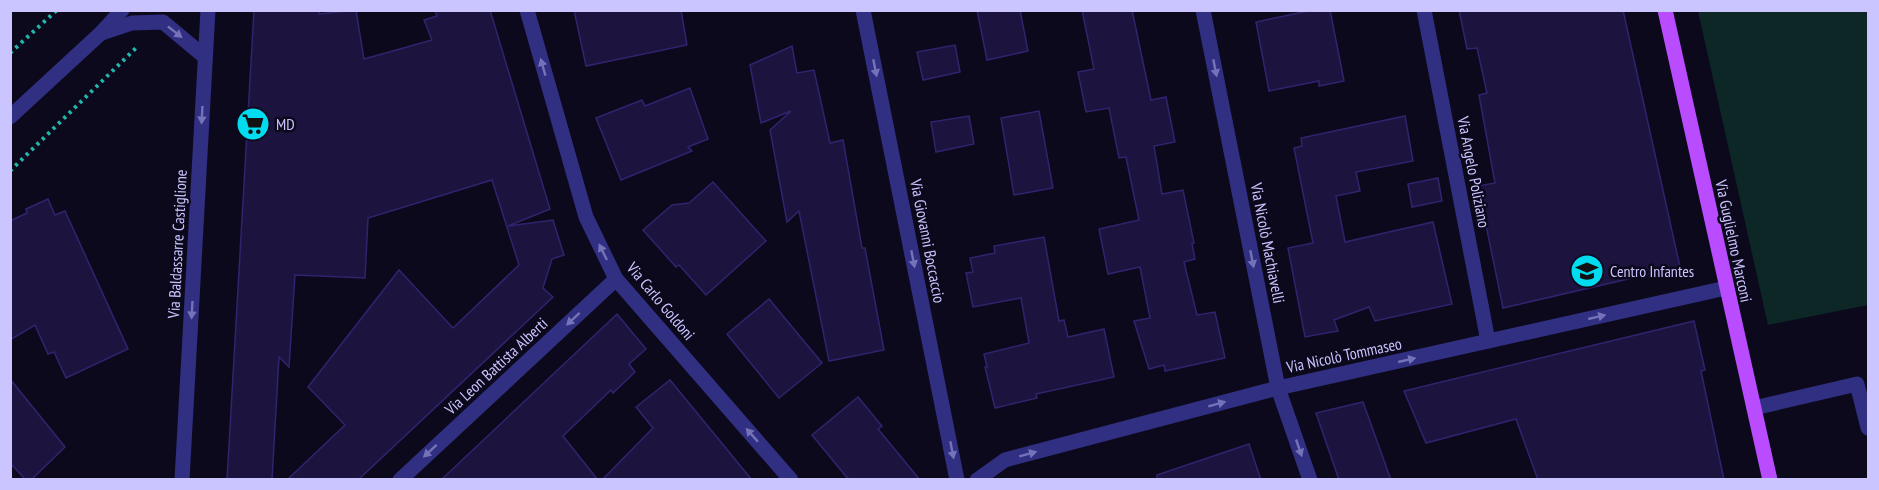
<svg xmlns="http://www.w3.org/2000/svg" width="1879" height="490" font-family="'PT Sans Narrow',sans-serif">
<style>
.green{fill:#0c2726}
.building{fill:#1c143f;stroke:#31236e;stroke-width:1.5}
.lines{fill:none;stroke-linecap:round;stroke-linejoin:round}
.path{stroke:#21b7ac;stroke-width:4;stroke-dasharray:3 4.5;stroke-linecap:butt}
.minor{stroke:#312f81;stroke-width:15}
.major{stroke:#ba4cff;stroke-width:15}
.oneway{fill:#7672ba}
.labels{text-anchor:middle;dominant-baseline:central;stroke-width:5;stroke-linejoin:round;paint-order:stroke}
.poi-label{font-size:16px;fill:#cbc5ff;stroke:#0c091d;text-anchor:start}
.street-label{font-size:16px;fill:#cbc5ff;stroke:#0c091d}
</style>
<rect width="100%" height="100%" fill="#0c091d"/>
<!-- green -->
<path class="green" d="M1698,11H1868V305L1768,325Z"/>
<!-- building -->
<g class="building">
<path d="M254,10H319V14L356,10L364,59L432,40L424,20L437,16L435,10H490L550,209L508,226L553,220L564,255L552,259L543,288L553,297L358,480H287L345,425L308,387L399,270L453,328L519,265L492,180L368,218L365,278L295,275L289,367L279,357L272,480H227Z"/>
<path d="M574,10H681L687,45L586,66Z"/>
<path d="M977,10H1020L1028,51L987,60Z"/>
<path d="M1082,10H1132L1151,100L1166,97L1175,142L1154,146L1162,194L1183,190L1194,243L1192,244L1195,259L1184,262L1197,315L1215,312L1225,358L1165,371L1164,365L1149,369L1134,321L1150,318L1140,267L1108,274L1099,229L1139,220L1126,157L1119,158L1109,108L1086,112L1078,72L1094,69Z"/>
<path d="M1313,10H1330L1344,81L1319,86V81L1269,91L1256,22Z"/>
<path d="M1459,10H1623L1680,267L1503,308L1478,186L1495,183L1479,95L1487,93L1477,48L1467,49Z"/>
<path d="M955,45L960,72L923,80L917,52Z"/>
<path d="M792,46L797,73L814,70L830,143L843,140L862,248H865L884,350L829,361L799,211L787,222L770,130L791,111L761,123L750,65Z"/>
<path d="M690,88L708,139L688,147L692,151L621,180L596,118L642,100L645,106Z"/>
<path d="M1039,111L1053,188L1014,195L1001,118Z"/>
<path d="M969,116L974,144L936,152L931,122Z"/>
<path d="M1405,116L1413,161L1356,172L1360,191L1336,196L1345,242L1433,222L1452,304L1375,321L1369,307L1334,320L1338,331L1305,337L1288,248L1313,243L1294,148L1302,146L1301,138Z"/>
<path d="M1438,178L1442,201L1412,207L1408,184Z"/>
<path d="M713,182L766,241L706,295L679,265L676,267L643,230L672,205L689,203Z"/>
<path d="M48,199L55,215L65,211L128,349L66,378L54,352L48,354L35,325L10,340V221L27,213L26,209Z"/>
<path d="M1044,237L1059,321L1064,320L1068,337L1104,329L1114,377L1036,394L1037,398L995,408L985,367H987L984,354L1029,343L1021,298L973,307L966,273L973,272L970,258L995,253L994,246Z"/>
<path d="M769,299L822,363L779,398L727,334Z"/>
<path d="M617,314L646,349L629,364L635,372L613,393L611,390L563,436L598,480H441Z"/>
<path d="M1694,321L1705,370L1701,371L1724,480H1538L1516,419L1426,443L1404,391Z"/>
<path d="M10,379L65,447L31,480H26L10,463Z"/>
<path d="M670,380L752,480H602L653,428L636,407Z"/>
<path d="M858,397L882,426L878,429L920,480H849L812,435Z"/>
<path d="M1363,402L1391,480H1339L1316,413Z"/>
<path d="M1249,444L1261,480H1157V475Z"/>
</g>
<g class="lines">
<!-- path -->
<g class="path">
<path d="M10,53L57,10"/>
<path d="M10,171L138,46"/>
</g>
<!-- minor -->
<g class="minor">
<path d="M527,10L586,217L616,279L791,480"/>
<path d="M863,10L957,480"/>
<path d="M1203,10L1278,388L1310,480"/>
<path d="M1424,10L1488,341"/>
<path d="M102,33L132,23L163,22L205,57"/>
<path d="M10,117L101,33L122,10"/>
<path d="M1754,408L1857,384L1868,428"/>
<path d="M182,480L208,10"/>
<path d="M400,480L616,279"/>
<path d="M977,480L1005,460L1278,388L1726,288"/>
</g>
<!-- major -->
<path class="major" d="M1665,10L1770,480"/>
</g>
<!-- one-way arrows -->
<defs><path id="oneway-solid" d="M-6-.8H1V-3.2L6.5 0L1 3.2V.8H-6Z" transform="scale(1.5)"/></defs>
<g class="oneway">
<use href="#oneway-solid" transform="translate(175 32) rotate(38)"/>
<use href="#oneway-solid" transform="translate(543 67) rotate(-106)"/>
<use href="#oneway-solid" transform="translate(875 68) rotate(79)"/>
<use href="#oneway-solid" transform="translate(1215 68) rotate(79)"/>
<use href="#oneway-solid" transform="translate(202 115) rotate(93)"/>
<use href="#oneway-solid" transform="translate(603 252) rotate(-116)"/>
<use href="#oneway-solid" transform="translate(913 259) rotate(79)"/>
<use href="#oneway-solid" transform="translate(1252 259) rotate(79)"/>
<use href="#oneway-solid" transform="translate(192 310) rotate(93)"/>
<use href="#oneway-solid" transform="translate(1597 317) rotate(-13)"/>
<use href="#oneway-solid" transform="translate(573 319) rotate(137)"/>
<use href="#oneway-solid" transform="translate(1407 360) rotate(-13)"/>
<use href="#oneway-solid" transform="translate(1217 404) rotate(-15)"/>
<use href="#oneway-solid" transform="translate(752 435) rotate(-131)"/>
<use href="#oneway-solid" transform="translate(1299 448) rotate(71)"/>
<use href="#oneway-solid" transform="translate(952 450) rotate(79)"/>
<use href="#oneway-solid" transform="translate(430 451) rotate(137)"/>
<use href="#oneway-solid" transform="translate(1028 454) rotate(-15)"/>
</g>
<!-- icons -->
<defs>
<g id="supermarket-disc" transform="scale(1.725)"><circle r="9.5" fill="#00dbf0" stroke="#0c091d"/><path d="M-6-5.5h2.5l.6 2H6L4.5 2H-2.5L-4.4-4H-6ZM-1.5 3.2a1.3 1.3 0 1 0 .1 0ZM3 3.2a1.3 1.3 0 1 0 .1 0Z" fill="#111"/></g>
<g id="school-disc" transform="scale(1.725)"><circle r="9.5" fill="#00dbf0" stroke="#0c091d"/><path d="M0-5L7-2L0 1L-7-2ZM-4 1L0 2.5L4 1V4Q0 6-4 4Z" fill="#111"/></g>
</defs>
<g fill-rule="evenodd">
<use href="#supermarket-disc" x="253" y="124"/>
<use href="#school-disc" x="1587" y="271"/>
</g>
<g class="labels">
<!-- poi labels -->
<g class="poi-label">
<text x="276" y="124">MD</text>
<text x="1610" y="271">Centro Infantes</text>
</g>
<!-- street labels -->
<g class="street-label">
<text transform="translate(1474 172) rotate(79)">Via Angelo Poliziano</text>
<text transform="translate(928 241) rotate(79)">Via Giovanni Boccaccio</text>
<text transform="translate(1734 241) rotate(78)">Via Guglielmo Marconi</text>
<text transform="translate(1268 243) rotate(79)">Via Nicolò Machiavelli</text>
<text transform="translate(177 244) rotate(-87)">Via Baldassarre Castiglione</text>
<text transform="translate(661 301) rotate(50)">Via Carlo Goldoni</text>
<text transform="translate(1344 355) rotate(-12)">Via Nicolò Tommaseo</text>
<text transform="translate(496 366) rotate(-43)">Via Leon Battista Alberti</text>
</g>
</g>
<!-- border -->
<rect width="1879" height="490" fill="none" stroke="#cbc5ff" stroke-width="24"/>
</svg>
